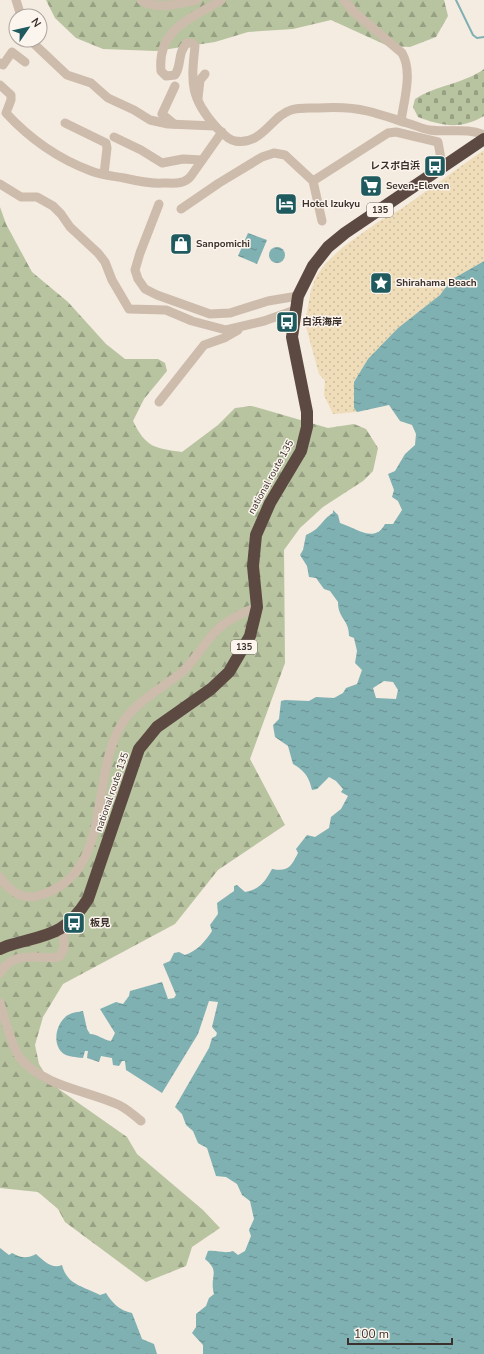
<svg xmlns="http://www.w3.org/2000/svg" width="484" height="1354" font-family="'Nunito Sans','Noto Sans JP',sans-serif">
<style>
.forest{fill:url(#forest-firs)}
.sand{fill:url(#sand-dots)}
.cemetery{fill:url(#cemetery-stones)}
.water{fill:url(#water-ripples);fill-rule:evenodd}
.lines{fill:none;stroke-linecap:round;stroke-linejoin:round}
.stream{stroke:#7fb0b2;stroke-width:2}
.minor{stroke:#cdbbac;stroke-width:9}
.highway{stroke:#5c4a42;stroke-width:12}
.labels{text-anchor:middle;dominant-baseline:central;stroke-width:3;stroke-linejoin:round;paint-order:stroke}
.shield{fill:#fbf5ee;stroke:#756b66;stroke-width:1}
.shield-label{font-size:9px;font-weight:bold;fill:#3b302b}
.poi-label{font-size:10px;font-weight:bold;fill:#3b302b;stroke:#fbf5ee;text-anchor:start}
.street-label{font-size:10px;fill:#3b302b;stroke:#fbf5ee}
</style>
<defs>
<pattern id="forest-firs" width="22" height="20" patternUnits="userSpaceOnUse"><rect width="22" height="20" fill="#b8c4a0"/><path d="M5 1l3.5 6h-7zM16 11l3.5 6h-7z" fill="#97a083"/></pattern>
<pattern id="sand-dots" width="8" height="8" patternUnits="userSpaceOnUse"><rect width="8" height="8" fill="#efdcb8"/><path d="M2 2h.1M6 6h.1" fill="none" stroke="#cebd9e" stroke-width="1.8" stroke-linecap="round"/></pattern>
<pattern id="cemetery-stones" width="16" height="16" patternUnits="userSpaceOnUse"><rect width="16" height="16" fill="#b8c4a0"/><path d="M2 7V4a2 2 0 0 1 4 0v3zM10 15v-3a2 2 0 0 1 4 0v3z" fill="#97a083"/></pattern>
<pattern id="water-ripples" width="26" height="14" patternUnits="userSpaceOnUse"><rect width="26" height="14" fill="#7fb0b2"/><path d="M2 4q2-2 4 0t4 0M15 11q2-2 4 0t4 0" fill="none" stroke="#699091"/></pattern>
</defs>
<rect width="100%" height="100%" fill="#f4ebe1"/>
<!-- forest -->
<g class="forest">
<path d="M46,0H444L448,16L436,37L410,47L388,46L331,20L293,29L248,32L215,42L156,51L103,49L76,38L55,18Z"/>
<path d="M0,207L6,224L32,272L68,302L106,344L125,359H158L165,363L167,371L144,399L133,421C146,448 155,448 182,452L218,425L235,408L252,406L328,428L354,424L366,429L378,448L373,471L363,481L323,507L300,528L284,550L285,663L250,759L285,825L218,870L175,924L63,984L43,1017L35,1045L39,1064L47,1077L60,1090L127,1137L137,1154L203,1210L220,1228L192,1247L186,1266L146,1282L65,1222L58,1209L38,1192L0,1188Z"/>
</g>
<!-- sand -->
<path class="sand" d="M484,150V261L451,280L440,295L398,328L368,359L354,382V408L357,412L333,414L324,395L325,381L319,374L305,323L311,290L316,277L325,264L343,247L378,222L401,209Z"/>
<!-- cemetery -->
<path class="cemetery" d="M484,69V116C460,130 442,126 418,117L413,107L415,99C437,85 463,84 484,69Z"/>
<!-- water -->
<g class="water">
<path d="M248,233L267,240L257,264L238,256Z"/>
<circle cx="277" cy="255" r="8"/>
<path d="M484,261V1354H203V1345L192,1333L196,1327V1314L206,1306L209,1298L214,1294C209,1276 221,1272 205,1259L208,1251C218,1250 224,1254 233,1251L238,1255L245,1251L251,1236L249,1230L254,1219L250,1201L242,1195L237,1184L226,1177L216,1176L207,1148L198,1143L193,1131L186,1125L182,1114L175,1107L209,1048L212,1038L216,1036L217,1033L212,1027L218,1002L209,1001L198,1034L162,1093L126,1070L125,1061H122L119,1066L113,1065L112,1058L101,1056L99,1062L87,1058L88,1051H85L83,1058C76,1057 69,1057 64,1054C51,1045 56,1022 68,1015C73,1012 78,1012 83,1011L87,1029L90,1034C98,1034 103,1040 111,1041L115,1033L100,1009L116,1002L123,1004L129,996L130,991L162,982L168,999L174,998L176,995L163,964L170,961L174,953L179,952L185,955C197,951 205,942 212,931L210,925L218,914L217,903L234,891V886L237,885L245,892C260,889 265,882 272,869C288,872 291,867 298,853L296,849L307,835L315,837L329,828L331,817L341,809L348,796L341,792L343,789L336,781L329,777L317,789L312,790C309,777 305,771 293,764L288,746L275,737L273,725L279,719L281,701L285,700L309,701L316,697L334,698L343,693L346,688L357,684L362,670L355,663L357,651L354,638L349,636C349,619 338,619 338,602L330,591L324,589L316,578L309,577L307,566L300,555L303,550L306,535C321,529 321,520 333,513V510L338,515L340,523C356,528 375,544 385,524H393L402,510L398,501L392,497L394,490L388,474L395,471L405,454L415,445L416,434L412,425L400,421L389,405L357,412L354,408V382L368,359L398,328L440,295L451,280ZM384,681L393,682L398,690L396,699L376,698L373,688Z"/>
<path d="M0,1248L9,1255L12,1253C21,1258 27,1259 36,1254C43,1260 52,1270 62,1265C67,1285 83,1286 100,1295L106,1293C113,1304 119,1310 132,1313L142,1339L154,1344L157,1354H0Z"/>
</g>
<g class="lines">
<!-- stream -->
<path class="stream" d="M456,0L473,35L477,38L484,37"/>
<!-- minor -->
<g class="minor">
<path d="M16,0L21,16"/>
<path d="M141,0C155,10 181,4 197,0"/>
<path d="M221,0C192,19 157,28 161,71L166,76L175,75C182,65 177,53 187,43H192L195,46C191,83 190,98 216,127C221,132 228,140 235,141C262,146 271,116 291,110C300,107 309,108 318,108C334,107 351,107 367,111C380,114 394,119 407,123C415,125 422,129 430,130C448,133 467,127 484,135"/>
<path d="M344,0L354,12L402,53C413,72 404,100 401,121"/>
<path d="M30,40L67,75L91,83L108,98L134,110L150,120L168,124L215,126"/>
<path d="M0,63L3,65L12,52L25,62"/>
<path d="M0,85L11,95V100L6,113C29,138 59,159 91,171C101,175 113,176 124,178C137,181 150,184 163,183C173,183 184,185 191,176L222,132"/>
<path d="M198,98L200,80L205,74"/>
<path d="M65,123L106,143L107,148L104,174"/>
<path d="M174,124L162,114L175,86"/>
<path d="M114,137L141,150L162,163L183,159L202,160"/>
<path d="M313,181L388,133L396,132L438,142L441,159L444,166"/>
<path d="M0,184L21,197H37L53,206L61,214L70,227L98,253L105,262L112,280L129,309L166,310L192,321L226,330L264,321L295,310"/>
<path d="M159,204L140,253L135,270L138,279L145,289L157,295L210,314L230,313L268,301L298,296"/>
<path d="M181,209L219,183L262,157L274,153L285,155L313,181L322,221"/>
<path d="M159,402L204,345L224,338L238,330"/>
<path d="M0,877C8,890 22,900 37,896C116,876 88,774 123,722C137,701 162,688 181,673C195,661 204,642 218,629C229,619 243,613 257,607"/>
<path d="M0,973C15,949 37,960 59,957L64,948L63,928"/>
<path d="M0,1003C4,1016 12,1048 20,1058C45,1087 86,1090 119,1105C127,1109 134,1115 141,1121"/>
</g>
<!-- highway -->
<path class="highway" d="M0,949L7,946C46,934 64,937 88,899L139,749L157,727L211,689L229,672L250,636L257,607L253,566L256,535L270,503L301,451L307,427V412L292,337L298,296L313,266L328,247L345,233L484,139"/>
</g>
<!-- icons -->
<defs>
<g id="bus-square" transform="scale(1.15)"><rect x="-9" y="-9" width="18" height="18" rx="4" fill="#1f5a5e" stroke="#fbf5ee"/><path d="M-5-6H5V4H4V6H2V4H-2V6H-4V4H-5ZM-3.5-4V0h7V-4ZM-3.5 1.2v1.5H-2V1.2ZM2 1.2v1.5H3.5V1.2Z" fill="#fff"/></g>
<g id="supermarket-square" transform="scale(1.15)"><rect x="-9" y="-9" width="18" height="18" rx="4" fill="#1f5a5e" stroke="#fbf5ee"/><path d="M-6-5.5h2.5l.6 2H6L4.5 2H-2.5L-4.4-4H-6ZM-1.5 3.2a1.3 1.3 0 1 0 .1 0ZM3 3.2a1.3 1.3 0 1 0 .1 0Z" fill="#fff"/></g>
<g id="hotel-square" transform="scale(1.15)"><rect x="-9" y="-9" width="18" height="18" rx="4" fill="#1f5a5e" stroke="#fbf5ee"/><path d="M-6-4.5h1.5V1H6V5H4.5V3h-9V5H-6ZM-4 0a1.8 1.8 0 1 1 3.6 0ZM.5 0V-2.5h3Q6-2.5 6 0Z" fill="#fff"/></g>
<g id="shop-square" transform="scale(1.15)"><rect x="-9" y="-9" width="18" height="18" rx="4" fill="#1f5a5e" stroke="#fbf5ee"/><path d="M-5-2.5h2.3a2.7 3.5 0 0 1 5.4 0H5L5.5 6h-11ZM-1.5-2.5h3a1.5 2.3 0 0 0-3 0Z" fill="#fff"/></g>
<g id="sight-square" transform="scale(1.15)"><rect x="-9" y="-9" width="18" height="18" rx="4" fill="#1f5a5e" stroke="#fbf5ee"/><path d="M0-6L1.8-2.2L6-1.7L2.9 1.2L3.7 5.4L0 3.3L-3.7 5.4L-2.9 1.2L-6-1.7L-1.8-2.2Z" fill="#fff"/></g>
</defs>
<g fill-rule="evenodd">
<use href="#bus-square" x="435" y="166"/>
<use href="#supermarket-square" x="371" y="186"/>
<use href="#hotel-square" x="286" y="204"/>
<use href="#shop-square" x="181" y="244"/>
<use href="#sight-square" x="381" y="283"/>
<use href="#bus-square" x="287" y="322"/>
<use href="#bus-square" x="74" y="923"/>
</g>
<g class="labels">
<!-- shield labels -->
<g class="shield">
<rect x="367" y="203" width="26" height="14" rx="3"/>
<rect x="231" y="640" width="26" height="14" rx="3"/>
</g>
<g class="shield-label">
<text x="380" y="210">135</text>
<text x="244" y="647">135</text>
</g>
<!-- poi labels -->
<g class="poi-label">
<text x="420" y="166" text-anchor="end">レスポ白浜</text>
<text x="386" y="186">Seven-Eleven</text>
<text x="302" y="204">Hotel Izukyu</text>
<text x="196" y="244">Sanpomichi</text>
<text x="396" y="283">Shirahama Beach</text>
<text x="302" y="322">白浜海岸</text>
<text x="90" y="923">板見</text>
</g>
<!-- street labels -->
<g class="street-label">
<text transform="translate(271 477) rotate(-61)">national route 135</text>
<text transform="translate(112 792) rotate(-71)">national route 135</text>
</g>
</g>
<!-- north arrow -->
<g transform="translate(28 28) rotate(56)"><circle r="19" fill="#fbf5ee" stroke="#aea6a0"/>
<path d="M0-3L7 15L0 10L-7 15Z" fill="#1f5a5e"/>
<text y="-6" font-size="11" font-weight="bold" text-anchor="middle" fill="#3b302b">N</text>
</g>
<!-- scale -->
<path d="M348 1338v6h104v-6" fill="none" stroke="#3b302b" stroke-width="2"/>
<text x="354" y="1338" font-size="12" fill="#3b302b" stroke="#fbf5ee" stroke-width="3" paint-order="stroke">100 m</text>
</svg>
